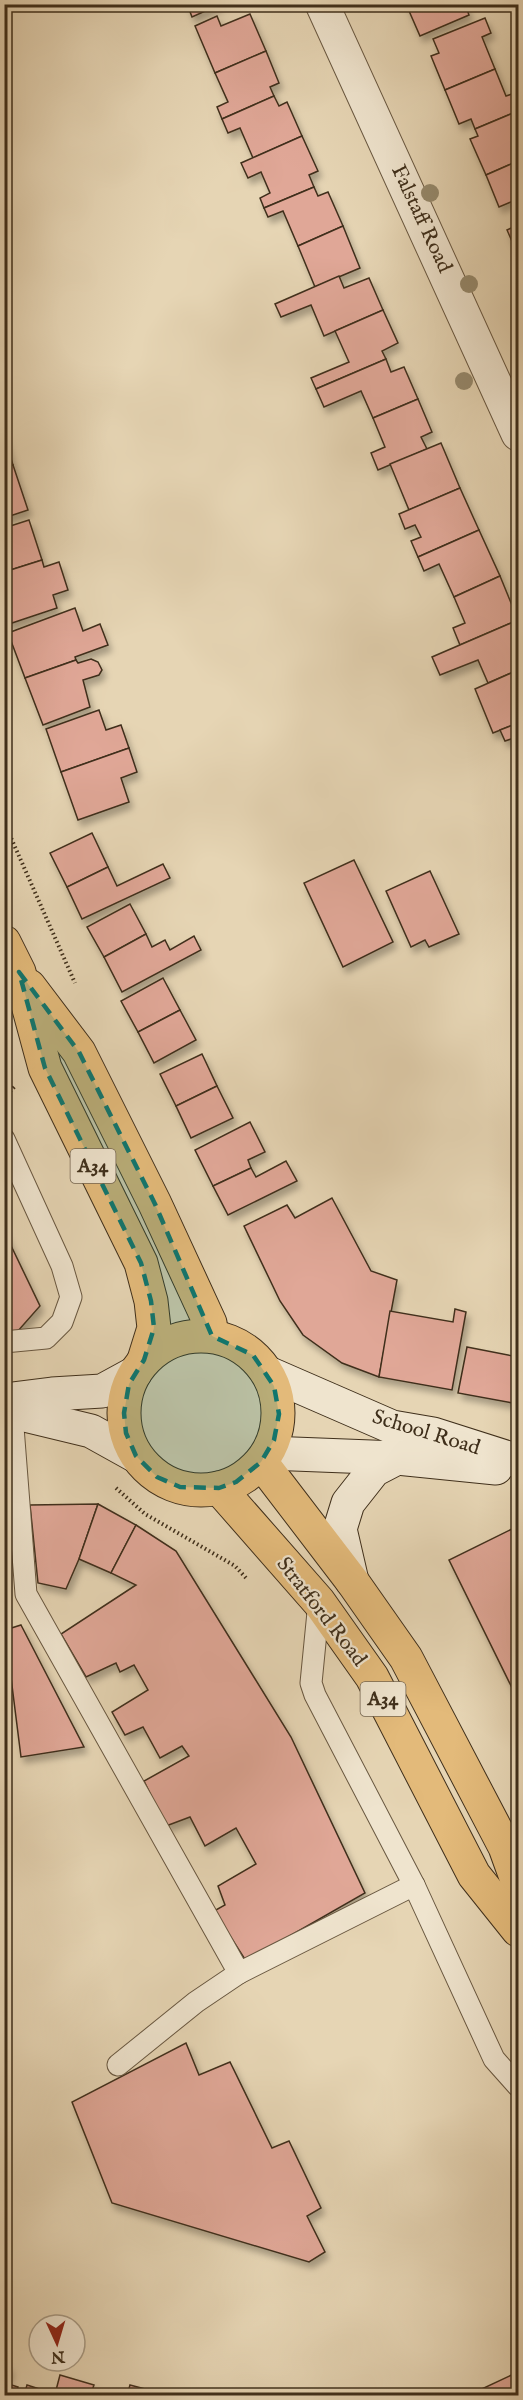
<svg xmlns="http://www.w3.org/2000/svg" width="523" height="2400" font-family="'IM FELL English',serif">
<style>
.building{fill:#e0a797;stroke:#3f2f1b;stroke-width:1.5;filter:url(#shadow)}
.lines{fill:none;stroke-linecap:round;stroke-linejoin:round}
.lane-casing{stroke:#695841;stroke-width:23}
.street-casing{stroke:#695841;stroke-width:35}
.secondary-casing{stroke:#3f2f1b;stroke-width:35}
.highway-casing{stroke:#3f2f1b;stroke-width:35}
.path{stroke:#3f2f1b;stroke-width:4;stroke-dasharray:1.5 3;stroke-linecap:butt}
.lane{stroke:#efe4ce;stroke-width:21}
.street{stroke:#efe4ce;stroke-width:33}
.secondary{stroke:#efe4ce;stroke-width:33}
.highway{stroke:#e3ba7a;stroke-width:33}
.tree{fill:#968a6d}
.marked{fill:#0f766e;fill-opacity:0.2;stroke:#0f766e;stroke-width:4.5;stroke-dasharray:12 8;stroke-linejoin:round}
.labels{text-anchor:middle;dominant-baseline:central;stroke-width:4.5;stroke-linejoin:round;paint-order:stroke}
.shield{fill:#efe4ce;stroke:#746551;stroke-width:1.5}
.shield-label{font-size:20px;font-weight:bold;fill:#3f2f1b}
.street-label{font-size:21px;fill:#3f2f1b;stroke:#efe4ce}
</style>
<defs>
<filter id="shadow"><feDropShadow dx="3.5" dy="6" stdDeviation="3" flood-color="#0004"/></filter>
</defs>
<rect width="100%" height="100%" fill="#e6d5b4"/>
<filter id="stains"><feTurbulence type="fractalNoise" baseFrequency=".00333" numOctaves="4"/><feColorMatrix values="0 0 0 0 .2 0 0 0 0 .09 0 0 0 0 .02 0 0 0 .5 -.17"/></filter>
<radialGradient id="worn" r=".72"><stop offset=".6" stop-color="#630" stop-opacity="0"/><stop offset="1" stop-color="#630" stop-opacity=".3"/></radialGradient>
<!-- building -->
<g class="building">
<path d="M187,4H221L192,17Z"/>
<path d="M406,4H465L469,15L420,36Z"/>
<path d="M250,14L266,51L215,73L195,26L217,16L221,26Z"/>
<path d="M485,18L491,33L482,37L495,69L445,90L431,56L439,53L433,39Z"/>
<path d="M266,51L279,83L270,87L274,96L222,119L217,107L228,102L215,73Z"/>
<path d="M495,69L506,96L515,93L518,100V111L475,129L471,119L459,124L445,90Z"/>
<path d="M274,96L279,106L287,102L302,136L253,158L240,128L228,133L222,119Z"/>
<path d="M518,111V161L486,175L470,139L478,136L475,129Z"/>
<path d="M302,136L318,171L309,175L314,187L264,208L260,198L270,193L261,172L248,178L241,163Z"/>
<path d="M518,161V199L499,207L486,175Z"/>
<path d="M314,187L318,196L328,192L343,226L298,246L283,211L268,217L264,208Z"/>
<path d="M518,213V255L507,230L518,225L513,216Z"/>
<path d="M343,226L360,268L315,287L298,246Z"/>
<path d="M339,276L344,288L369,278L383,310L324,336L311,305L281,317L275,304Z"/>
<path d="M383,310L398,343L382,351L386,359L316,389L311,378L349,362L335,331Z"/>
<path d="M386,359L391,372L404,367L418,399L373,418L361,391L324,407L316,389Z"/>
<path d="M418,399L432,432L421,437L427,449L378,470L371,453L385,447L373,418Z"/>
<path d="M4,436L13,465L4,467Z"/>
<path d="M441,443L460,488L409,510L390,464Z"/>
<path d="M13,465L28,510L4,518V467Z"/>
<path d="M460,488L479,530L418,557L411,541L421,537L415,525L405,529L399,514Z"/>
<path d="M29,520L42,560L4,572V528Z"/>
<path d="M479,530L500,576L454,597L439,564L424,571L418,557Z"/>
<path d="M42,560L44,567L59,562L68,590L53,595L57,608L9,624L4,611V572Z"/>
<path d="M500,576L518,620L460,645L453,628L465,623L454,597Z"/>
<path d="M75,608L83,631L100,624L108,645L75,657L76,660L25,678L8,633Z"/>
<path d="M518,620V670L488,683L478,660L440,675L432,657Z"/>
<path d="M91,659L98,662L102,670L99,675L83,680L90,707L43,725L25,678L76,660L78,663Z"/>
<path d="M518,670V723L493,733L475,689Z"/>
<path d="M99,710L106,730L121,725L129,748L61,772L46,729Z"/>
<path d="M518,723V747L514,738L505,741L500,730Z"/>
<path d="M129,748L137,772L121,778L129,802L78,820L61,772Z"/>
<path d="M92,833L108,867L67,887L50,853Z"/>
<path d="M354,860L393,942L343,967L304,883Z"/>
<path d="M163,864L170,878L82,919L67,887L108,867L117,886Z"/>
<path d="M430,871L459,934L429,947L425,940L411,947L386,891Z"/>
<path d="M130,904L146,934L104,957L87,927Z"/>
<path d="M146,934L152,947L165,940L170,950L194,936L201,950L122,992L104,957Z"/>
<path d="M163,978L180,1010L138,1032L121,1001Z"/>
<path d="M180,1010L196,1040L154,1063L138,1032Z"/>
<path d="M202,1054L217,1086L176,1106L160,1074Z"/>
<path d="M217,1086L233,1118L191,1138L176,1106Z"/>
<path d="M250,1122L265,1152L248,1160L251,1168L213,1186L195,1150Z"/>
<path d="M286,1161L297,1181L228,1215L213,1186L251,1168L256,1177Z"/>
<path d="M332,1198L371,1271L397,1280L379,1377L342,1363L303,1335L280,1301L244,1226L287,1205L295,1218Z"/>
<path d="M4,1231L40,1306L17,1332H4Z"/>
<path d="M455,1309L466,1312L452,1390L379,1377L390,1311L453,1322Z"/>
<path d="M467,1347L518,1357V1404L458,1393Z"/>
<path d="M98,1504L79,1559L66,1589L38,1583L30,1505Z"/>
<path d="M98,1504L136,1525L111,1573L79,1559Z"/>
<path d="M136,1525L176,1551L291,1737L365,1893L246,1961L214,1911L225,1905L218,1886L256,1864L236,1828L205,1846L190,1817L166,1826L144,1781L189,1756L182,1746L160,1758L143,1727L125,1735L112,1712L148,1690L134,1665L120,1672L116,1663L86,1677L61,1634L136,1585L111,1573Z"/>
<path d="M518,1526V1700L449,1560Z"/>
<path d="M21,1625L84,1747L21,1757L5,1630Z"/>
<path d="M186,2043L199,2075L230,2062L272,2148L289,2141L321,2208L307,2216L325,2252L309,2262L112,2203L72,2102Z"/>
<path d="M4,2362L10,2369L5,2383L18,2387L15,2396H4Z"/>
<path d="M518,2372V2396H471V2394Z"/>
<path d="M60,2375L94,2385L90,2396H24L27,2385L55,2394Z"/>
<path d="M130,2385L149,2390L147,2396H127Z"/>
</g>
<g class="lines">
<!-- lane casing -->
<g class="lane-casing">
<g id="lane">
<path d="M4,1139L62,1266L71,1297L62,1322L46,1338L4,1342"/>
<path d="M15,1412L13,1427L26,1594L239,1973L414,1885"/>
<path d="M319,1602L311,1683L315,1695L414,1885L494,2059L518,2086"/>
<path d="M118,2065L196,2002L239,1973"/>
</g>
</g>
<!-- street casing -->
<g class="street-casing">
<path id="street" d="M322,4L518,434"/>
</g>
<!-- secondary casing -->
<g class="secondary-casing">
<g id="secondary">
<path d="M268,1373L392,1427L433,1434L518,1461"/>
<path d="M4,1400L52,1394L102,1391L135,1373"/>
<path d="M4,1410L91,1431L136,1456"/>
<path d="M268,1453L397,1458L496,1468"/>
<path d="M352,1581L340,1529L348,1503L374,1470L397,1458"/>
</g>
</g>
<!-- highway casing -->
<g class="highway-casing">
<g id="highway">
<path d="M4,942L19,972L45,1068L141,1263L151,1301L154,1328L144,1360"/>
<path d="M29,986L79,1052L155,1204L210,1323L212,1336"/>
<circle cx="201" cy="1413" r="77"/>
<path d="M261,1462L352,1581L406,1658L505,1847L518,1883"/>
<path d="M219,1488L319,1602L372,1677L474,1875L518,1930"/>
</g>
</g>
<!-- path -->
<g class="path">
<path d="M4,822L75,983"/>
<path d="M4,1098L15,1086"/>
<path d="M116,1488L145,1514L235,1566L247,1579"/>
</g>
<!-- lane -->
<use href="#lane" class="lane"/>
<!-- street -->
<use href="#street" class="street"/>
<!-- secondary -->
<use href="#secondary" class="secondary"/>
<!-- highway -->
<use href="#highway" class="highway"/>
</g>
<!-- trees -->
<g class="tree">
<circle cx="430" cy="193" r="9"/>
<circle cx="469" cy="284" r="9"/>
<circle cx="464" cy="381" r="9"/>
</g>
<!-- marked area -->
<path class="marked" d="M19,972L79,1052L155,1204L212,1336L253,1355L274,1386L279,1414L274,1440L261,1462L236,1482L219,1488L180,1487L157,1477L136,1456L126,1433L124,1413L129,1384L144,1360L154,1328L151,1301L141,1263L45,1068Z"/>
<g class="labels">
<!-- shield labels -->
<g class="shield">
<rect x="70.5" y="1149" width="45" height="34" rx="4.5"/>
<rect x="360.5" y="1682" width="45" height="34" rx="4.5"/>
</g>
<g class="shield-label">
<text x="93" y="1166">A34</text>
<text x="383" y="1699">A34</text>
</g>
<!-- street labels -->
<g class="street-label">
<text transform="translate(421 219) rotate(65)">Falstaff Road</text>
<text transform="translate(426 1433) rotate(17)">School Road</text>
<text transform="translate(321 1612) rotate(52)">Stratford Road</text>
</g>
</g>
<!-- margin -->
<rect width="523" height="2400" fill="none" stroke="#e6d5b4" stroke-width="24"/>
<rect x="6" y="6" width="511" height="2388" fill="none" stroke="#3f2f1b" stroke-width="3"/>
<rect x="12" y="12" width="499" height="2376" fill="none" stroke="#3f2f1b" stroke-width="1.5"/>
<!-- north arrow -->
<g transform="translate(57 2343) rotate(176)"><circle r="28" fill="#efe4ce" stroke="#a99c86" stroke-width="1.5"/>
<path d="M0-4.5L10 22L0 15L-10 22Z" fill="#8f2418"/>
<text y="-9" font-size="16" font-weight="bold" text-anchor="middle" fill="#3f2f1b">N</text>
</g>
<rect width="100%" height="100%" filter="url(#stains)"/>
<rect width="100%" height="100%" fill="url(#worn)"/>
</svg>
